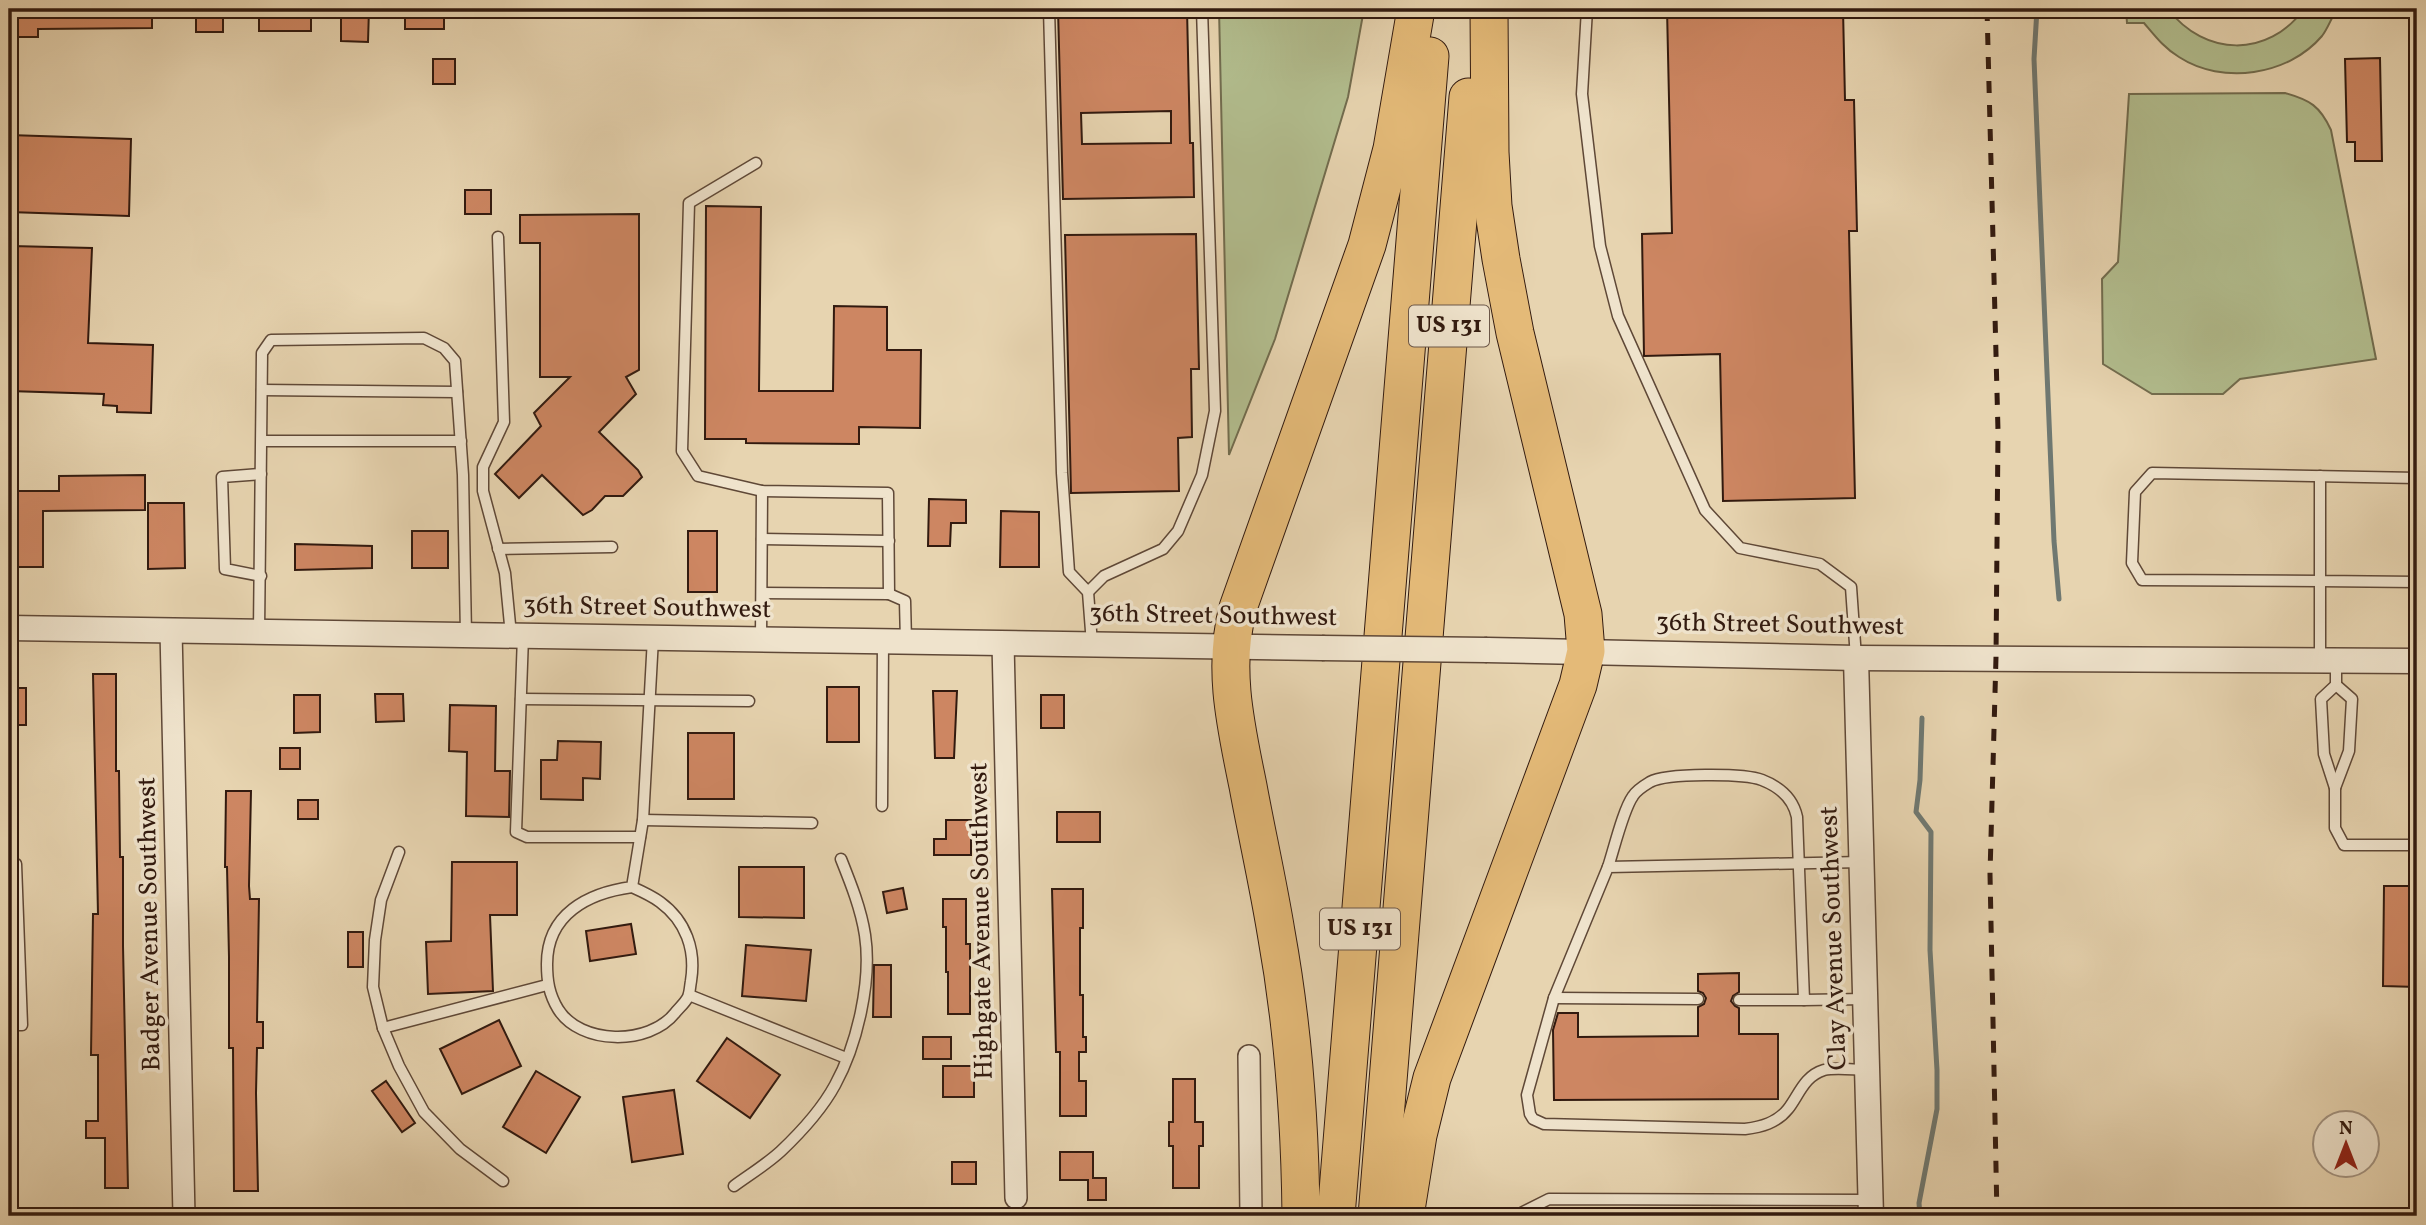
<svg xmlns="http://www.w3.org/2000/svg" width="2426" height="1225" font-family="Vollkorn,serif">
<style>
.green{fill:#b2bd8e;stroke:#726c4e;stroke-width:2}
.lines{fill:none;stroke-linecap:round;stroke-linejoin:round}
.stream{stroke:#6f7871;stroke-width:5}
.building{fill:#cd8662;stroke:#321a0f;stroke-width:2;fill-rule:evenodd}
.service-casing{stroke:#5f4837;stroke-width:13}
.minor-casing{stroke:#5f4837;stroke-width:24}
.tertiary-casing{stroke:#5f4837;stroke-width:27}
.motorway-casing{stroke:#321a0f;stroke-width:39}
.service{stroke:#efe3cc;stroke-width:10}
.minor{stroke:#efe3cc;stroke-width:21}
.tertiary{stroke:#efe3cc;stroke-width:24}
.motorway{stroke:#e4ba78;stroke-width:37}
.rail{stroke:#321a0f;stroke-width:5;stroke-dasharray:12 12;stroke-linecap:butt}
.tertiary-bridge-casing{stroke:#5f4837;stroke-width:27;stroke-linecap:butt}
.tertiary-bridge{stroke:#efe3cc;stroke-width:24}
.labels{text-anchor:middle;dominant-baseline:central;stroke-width:7;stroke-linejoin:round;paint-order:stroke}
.shield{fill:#efe3cc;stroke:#6b5648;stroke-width:2}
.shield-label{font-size:24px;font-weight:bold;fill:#321a0f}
.street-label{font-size:26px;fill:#321a0f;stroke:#efe3cc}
</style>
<rect width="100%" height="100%" fill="#e7d4b0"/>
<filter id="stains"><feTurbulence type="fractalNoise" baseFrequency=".00286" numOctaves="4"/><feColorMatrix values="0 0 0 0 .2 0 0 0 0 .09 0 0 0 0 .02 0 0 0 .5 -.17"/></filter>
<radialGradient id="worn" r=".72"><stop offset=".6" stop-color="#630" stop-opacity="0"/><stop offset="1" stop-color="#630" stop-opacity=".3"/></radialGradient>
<!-- green -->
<g class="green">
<path d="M1219,9H1364L1348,97L1275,339L1229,455Z"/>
<path d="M2126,9H2168C2205,57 2268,58 2304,9H2348V17L2332,18C2329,24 2326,31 2322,36C2288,76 2222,85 2179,57C2164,48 2155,36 2144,23H2127Z"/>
<path d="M2285,93C2310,100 2320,106 2331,130L2376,359L2240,379L2223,394H2152L2103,364L2102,279L2118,262L2129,94Z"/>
</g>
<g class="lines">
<!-- stream -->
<g class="stream">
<path d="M2037,9L2034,59L2054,541L2059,599"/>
<path d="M1920,1216L1919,1203L1937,1109V1070L1930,950L1931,832L1916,812L1920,780L1922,718"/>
</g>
</g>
<!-- building -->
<g class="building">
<path d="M10,9H152V28L38,29V37H10Z"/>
<rect x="196" y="9" width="27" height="23"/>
<rect x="259" y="9" width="52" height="22"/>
<path d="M341,9H369L368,42L341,41Z"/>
<rect x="405" y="9" width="39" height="20"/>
<path d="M1058,9H1187L1190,143H1193L1194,197L1063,199ZM1171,111V143L1082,144L1081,113Z"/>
<path d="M1667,9H1843L1845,100H1854L1857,231H1849L1855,498L1723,501L1720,354L1644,356L1642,234L1672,233Z"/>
<path d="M2380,58L2382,161H2355V142H2347L2345,59Z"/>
<rect x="433" y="59" width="22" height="25"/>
<path d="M9,135L131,139L129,216L9,212Z"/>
<rect x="465" y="190" width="26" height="24"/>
<path d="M706,206L761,207L759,391H833L834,306L887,307V350H921L920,428L859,427V444L746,443V439H705Z"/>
<path d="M639,214V370L626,377L636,394L599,432L638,470L642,477L623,496H605L592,510L583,515L542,475L519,498L495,474L541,426L534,413L570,377H540V243H520V215Z"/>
<path d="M1196,234L1199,369H1191L1192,437L1178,438L1179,491L1071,493L1065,235Z"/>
<path d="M12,246L92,248L88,343L153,345L151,413L117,412V406L103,405L104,394L9,391Z"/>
<path d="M145,475V510L43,511V567H15V491H59V476Z"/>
<path d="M929,499L966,500V523H951L950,546H928Z"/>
<path d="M148,503H184L185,568L148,569Z"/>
<path d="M1001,511L1039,512V567H1000Z"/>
<rect x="412" y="531" width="36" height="37"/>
<rect x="688" y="531" width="29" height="61"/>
<path d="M295,544L372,546V568L295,570Z"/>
<path d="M93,674H116V771H119L120,857H123V946L128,1188H105V1138H86V1121H98V1055H91L93,914H98Z"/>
<rect x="827" y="687" width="32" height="55"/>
<rect x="9" y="688" width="17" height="37"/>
<path d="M933,691H957L954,758H935Z"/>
<path d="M375,694H403L404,721L376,722Z"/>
<path d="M294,695H320V732L294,733Z"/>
<rect x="1041" y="695" width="23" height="33"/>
<path d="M450,705L496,706L495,771H510L509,817L466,816L467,752L449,751Z"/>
<rect x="688" y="733" width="46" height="66"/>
<path d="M558,741L601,742L600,779L583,778V800L541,799V760H557Z"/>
<rect x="280" y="748" width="20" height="21"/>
<path d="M226,791H251L249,886L250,899H259L257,1022H263V1048H257L256,1093L258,1191H234L233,1048H229V957L227,867H225Z"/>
<rect x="298" y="800" width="20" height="19"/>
<rect x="1057" y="812" width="43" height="30"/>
<path d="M946,820H971V855H934V839H946Z"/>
<path d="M452,862H517V915H490L493,991L428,994L426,942L451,941Z"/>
<path d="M739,867H804V918L739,917Z"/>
<path d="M2384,886H2417V987L2383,986Z"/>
<path d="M903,888L907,909L887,913L883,892Z"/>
<path d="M1052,889H1083V928H1080V995H1083V1037H1086V1052H1079V1081H1086V1116H1060V1052H1056Z"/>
<path d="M943,899H966V944H970V1014H948V972H946V927H943Z"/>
<path d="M631,924L636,954L590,961L586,931Z"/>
<rect x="348" y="932" width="15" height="35"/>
<path d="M746,945L811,950L806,1001L742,996Z"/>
<path d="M874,965H891V1017H873Z"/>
<path d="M1739,973V992L1733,996L1731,1001L1735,1006L1739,1008V1034H1778V1099L1554,1100L1553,1030L1558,1013H1578V1037L1698,1036V1007L1704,1004L1706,998L1703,993L1698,991V974Z"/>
<path d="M499,1020L521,1066L462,1094L440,1049Z"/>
<rect x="923" y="1037" width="28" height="22"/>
<path d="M727,1038L780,1075L750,1118L697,1081Z"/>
<rect x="943" y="1066" width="31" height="31"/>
<path d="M536,1071L580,1097L546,1153L503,1127Z"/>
<path d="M1173,1079H1195V1122H1203V1146H1199V1188H1173V1146H1169V1122H1173Z"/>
<path d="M386,1081L415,1123L402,1132L372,1091Z"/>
<path d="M674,1090L683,1154L632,1162L623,1097Z"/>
<path d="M1060,1152H1093V1178H1106V1200H1088V1180H1060Z"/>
<rect x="952" y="1162" width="24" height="22"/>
</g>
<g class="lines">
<!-- service casing -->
<g class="service-casing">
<g id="service">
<path d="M1049,9L1062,473L1069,572L1088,592L1092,644"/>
<path d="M1587,9L1582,94L1600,246L1618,316L1705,510L1740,548L1820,564L1851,587L1856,658"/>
<path d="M756,163L689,203L682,451L698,476L762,491L888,493L889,594"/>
<path d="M498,237L504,422L483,467V491L505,573L511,635"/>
<path d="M262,390L457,392"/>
<path d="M262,441H461"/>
<path d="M2320,476V581L2417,582"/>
<path d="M762,539L889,541"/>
<path d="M498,549L612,547"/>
<path d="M261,576L225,569L222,477L261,474"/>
<path d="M1088,592L1104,576L1163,549L1178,531L1202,475L1215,411L1202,9"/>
<path d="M762,593L889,594L905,601L906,642"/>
<path d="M259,631L262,353L271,340L424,338L444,348L455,361L463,475L466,635"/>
<path d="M523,636L516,832L527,837H640"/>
<path d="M761,639L762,491"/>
<path d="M2320,661V581L2142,580L2132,563L2135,492L2152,473L2417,478"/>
<path d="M2336,661V685L2321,699L2324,754L2335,788V828L2344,845H2417"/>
<path d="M521,699L749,701"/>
<path d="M2335,788L2349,751L2352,699L2336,685"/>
<path d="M882,806L883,641"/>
<path d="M643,820L812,823"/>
<path d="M399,852L381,900L375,940L373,987L383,1028L399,1066L424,1112L460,1149L503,1181"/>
<path d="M1862,862L1608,867L1554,998L1527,1095L1530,1114L1533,1119L1544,1124L1745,1129C1761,1127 1777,1123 1788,1109C1799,1095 1804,1076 1824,1070C1837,1067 1854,1070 1867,1070"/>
<path d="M9,864H16L22,1025H9"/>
<path d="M1608,867C1614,849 1623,810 1633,796C1636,791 1645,785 1650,782C1666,773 1744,773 1762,780C1780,787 1793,798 1797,817L1804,1000L1865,999"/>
<path d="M632,887C641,891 652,896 660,902C686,921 696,950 691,981C690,986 690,992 688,997C685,1003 679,1008 675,1013C649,1046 580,1045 558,1009C549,994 547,981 547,964C547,914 588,893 632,887L643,820L653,638"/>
<path d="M689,995L846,1058"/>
<path d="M1554,998L1698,999"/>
<path d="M1739,1000H1804"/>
<path d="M383,1028L547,985"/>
<path d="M734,1186C749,1175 767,1164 781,1151C801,1132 822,1109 835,1085C857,1045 872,981 865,935C861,909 851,884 841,859"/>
<path d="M1519,1216L1523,1212L1549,1199L1871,1200"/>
</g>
</g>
<!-- minor casing -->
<g class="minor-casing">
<g id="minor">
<path d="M171,630L184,1216"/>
<path d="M1003,643L1016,1198"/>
<path d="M1249,1056L1251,1216"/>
</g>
</g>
<!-- tertiary casing -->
<g class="tertiary-casing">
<g id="tertiary">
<path d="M9,628L1322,648"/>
<path d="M1487,650L1856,658L2417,661"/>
<path d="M1856,658L1871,1216"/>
</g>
</g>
<!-- motorway casing -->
<g class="motorway-casing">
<g id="motorway">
<path d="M1301,1216C1300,1121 1293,1026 1276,932C1268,883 1257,835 1248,786C1236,727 1222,668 1238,608L1367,245L1392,149L1416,9"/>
<path d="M1336,1216L1430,56"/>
<path d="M1377,1216L1468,97"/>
<path d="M1405,1216L1418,1135L1432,1078L1578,685L1586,651L1583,614L1515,333L1501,259L1493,206L1490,152L1489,9"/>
</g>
</g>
<!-- service -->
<use href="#service" class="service"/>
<!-- minor -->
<use href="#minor" class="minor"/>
<!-- tertiary -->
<use href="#tertiary" class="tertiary"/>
<!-- motorway -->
<use href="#motorway" class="motorway"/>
<!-- rail -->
<path class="rail" d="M1987,9L1998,431L1996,657L1990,874L1997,1216"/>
<!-- tertiary-bridge casing -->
<g class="tertiary-bridge-casing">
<path id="tertiary-bridge" d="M1322,648L1487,650"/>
</g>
<!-- tertiary-bridge -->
<use href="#tertiary-bridge" class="tertiary-bridge"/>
</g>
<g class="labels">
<!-- shield labels -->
<g class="shield">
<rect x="1409" y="305.5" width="80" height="41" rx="5"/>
<rect x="1320" y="908.5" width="80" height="41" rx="5"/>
</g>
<g class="shield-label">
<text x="1449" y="326">US 131</text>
<text x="1360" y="929">US 131</text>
</g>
<!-- street labels -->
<g class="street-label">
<text transform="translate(647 608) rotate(1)">36th Street Southwest</text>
<text transform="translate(1213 616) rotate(1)">36th Street Southwest</text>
<text transform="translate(1780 625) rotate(1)">36th Street Southwest</text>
<text transform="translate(982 921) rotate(-91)">Highgate Avenue Southwest</text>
<text transform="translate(150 924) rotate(-91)">Badger Avenue Southwest</text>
<text transform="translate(1834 938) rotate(-92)">Clay Avenue Southwest</text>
</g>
</g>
<!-- margin -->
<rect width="2426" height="1225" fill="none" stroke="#e7d4b0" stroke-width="35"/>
<rect x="10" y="10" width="2405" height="1204" fill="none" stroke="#321a0f" stroke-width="3.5"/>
<rect x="18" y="18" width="2391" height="1190" fill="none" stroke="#321a0f" stroke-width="2"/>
<!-- north arrow -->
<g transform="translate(2346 1144)"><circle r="33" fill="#efe3cc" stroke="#a39380" stroke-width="2"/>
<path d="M0-5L12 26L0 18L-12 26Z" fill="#8f2418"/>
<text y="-10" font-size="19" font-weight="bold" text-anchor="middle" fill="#321a0f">N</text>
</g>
<rect width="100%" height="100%" filter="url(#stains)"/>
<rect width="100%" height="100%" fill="url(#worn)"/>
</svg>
